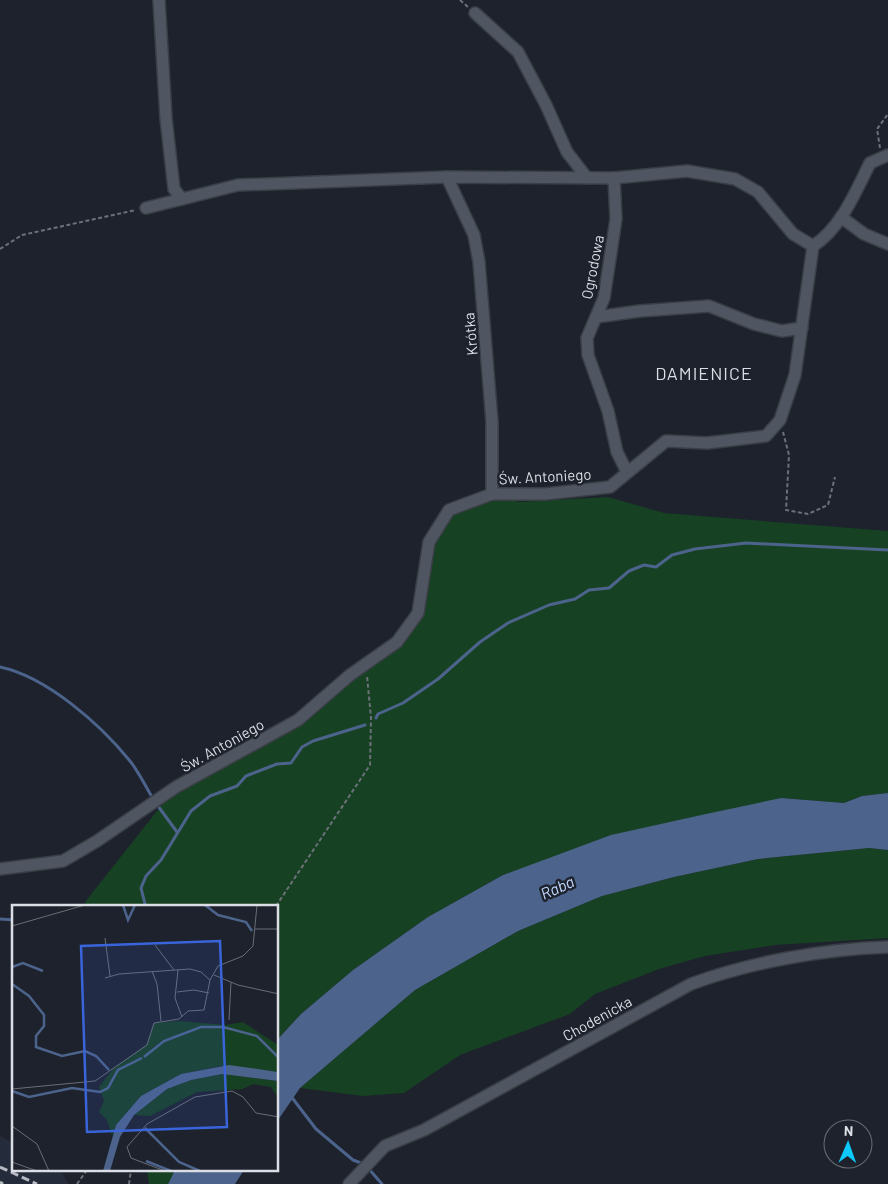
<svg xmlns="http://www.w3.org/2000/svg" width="888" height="1184" font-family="Barlow,sans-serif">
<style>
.built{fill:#242b3a}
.green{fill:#174123}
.water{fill:#4c638c}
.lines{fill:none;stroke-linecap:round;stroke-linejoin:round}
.stream{stroke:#4c638c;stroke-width:3}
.minor-casing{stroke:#3a3e46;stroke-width:14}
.path{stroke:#6c7179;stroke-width:2;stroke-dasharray:4 2.5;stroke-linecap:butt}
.minor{stroke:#505661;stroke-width:11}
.rail{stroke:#b6b9c1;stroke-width:3;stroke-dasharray:8 4;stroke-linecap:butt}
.labels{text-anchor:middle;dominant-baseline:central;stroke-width:5;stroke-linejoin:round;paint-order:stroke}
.street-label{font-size:15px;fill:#dbdee5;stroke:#1d222c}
.water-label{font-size:16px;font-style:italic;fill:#c0d7ff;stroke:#1d222c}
.quarter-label{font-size:18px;letter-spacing:1px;fill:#dbdee5;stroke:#1d222c}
.inset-river{fill:none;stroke:#4c638c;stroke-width:2.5}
.inset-road{fill:none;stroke:#696d76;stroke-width:1}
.view{fill:#3a64da;fill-opacity:0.15;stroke:#3a64da;stroke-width:2.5}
.inset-edge{fill:none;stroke:#dbdee5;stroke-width:2.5}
</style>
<rect width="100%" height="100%" fill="#1d222c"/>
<!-- built -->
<path class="built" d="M0,1136L14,1143V1170H61L68,1184H0Z"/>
<!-- green -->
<g class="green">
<path d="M492,494L519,502L608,497L664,513L888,531V793L862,796L844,803L781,798L503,875L428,917L353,970L301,1014L278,1039V906H86L85,902L176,787L298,720L397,642L418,613L429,542L449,510Z"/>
<path d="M869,848L888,850V938L775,945L705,956L659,969L595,994L570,1014L460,1055L404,1093L363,1096L300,1088L415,990L518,931L602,896L674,877L758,859Z"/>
<path d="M147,1170H175L168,1184H149Z"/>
</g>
<!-- water -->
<g class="water">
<path d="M888,793V850L869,848L758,859L674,877L602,896L518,931L415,990L300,1088L278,1120V1039L301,1014L353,970L428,917L503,875L611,835L706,814L781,798L844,803L862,796Z"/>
<path d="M175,1170H244L235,1184H168Z"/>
</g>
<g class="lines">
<!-- stream -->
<g class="stream">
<path d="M0,667C47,677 100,724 130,761C138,771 145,785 152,797"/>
<path d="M376,718L378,714L403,703L438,679L480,642L508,623L549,605L575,599L589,590L609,588L629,571L644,565L656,567L672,555L695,549L746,543L888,550"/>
<path d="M158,806L177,832"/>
<path d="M144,906L145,904L141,888L146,876L161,860L191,811L210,796L237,786L246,776L277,764L291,763L302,747L313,741L365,725"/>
<path d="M0,919L14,920"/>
<path d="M290,1095L316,1129L353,1160L361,1163"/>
<path d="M368,1168L382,1184"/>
</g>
<!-- minor casing -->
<g class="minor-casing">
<g id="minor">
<path d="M159,0L166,118L174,189L182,199"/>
<path d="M475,13L518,52L546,105L567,152L587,178"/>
<path d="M447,177L474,235L479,262L492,422V494"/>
<path d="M614,178L616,219L604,298L587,338L588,355L608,411L617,452L627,472"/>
<path d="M146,208L238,185L447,177L614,178L687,171L735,179L758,192L793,234L813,246"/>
<path d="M841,217L864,234L888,244"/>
<path d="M596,317L640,311L709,306L754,324L782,331L802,328"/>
<path d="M0,869L63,861L97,841L176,787L298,720L350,675L397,642L418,613L429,542L449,510L492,494H545L610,487L666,441L707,443L766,436L780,420L795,375L813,246C841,228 855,193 870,163L888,155"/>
<path d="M349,1184L385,1146L424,1130L691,984C750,962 825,949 888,947"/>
</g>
</g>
<!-- path -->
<g class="path">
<path d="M460,0L468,7"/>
<path d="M880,148L877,129L888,114"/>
<path d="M0,249L22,235L136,210"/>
<path d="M783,432L789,455L786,510L808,514L828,505L835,477"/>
<path d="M276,906L370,765L371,718L367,676"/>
<path d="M77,1184L87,1170"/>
<path d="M129,1184L131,1170"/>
</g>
<!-- minor -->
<use href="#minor" class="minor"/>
<!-- rail -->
<g class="rail">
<path d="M0,1167L37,1184"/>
<path d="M0,1182L3,1184"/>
</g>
</g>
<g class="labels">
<!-- street labels -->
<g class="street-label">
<text transform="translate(592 267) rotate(-79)">Ogrodowa</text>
<text transform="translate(470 334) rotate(-95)">Krótka</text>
<text transform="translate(545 476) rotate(-3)">Św. Antoniego</text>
<text transform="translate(222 745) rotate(-29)">Św. Antoniego</text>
<text transform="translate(597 1018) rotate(-29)">Chodenicka</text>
</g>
<!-- water labels -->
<g class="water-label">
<text transform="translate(557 887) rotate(-24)">Raba</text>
</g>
<!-- quarter labels -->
<g class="quarter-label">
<text x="704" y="373">DAMIENICE</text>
</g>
</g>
<!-- overview -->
<g transform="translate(12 905)">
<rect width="266" height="266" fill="#1d222c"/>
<path d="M167,116L214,120L231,117L266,140V167L209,161L169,169L129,191L104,220L100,231L95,215L87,207L92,196L87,182L101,164L135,139L142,118ZM210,169L266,176V193L259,182L241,179L231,184L185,187L138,211L122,210L155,184L179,175Z" fill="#174123"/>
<path d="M217,160L266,167V176L210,169L179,175L155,184L122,210L108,232L98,266H91L104,220L129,191L169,169Z" fill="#4c638c"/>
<path class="inset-river" d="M111,0L116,15L123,0M193,0L206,10L234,17L240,26M0,62L11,58L31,66M0,79L17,91L32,110V121L24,131V142L50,151L73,146L84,151L97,165M132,152L152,136L189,122H211L245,131L267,153M0,186L17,192L60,183L88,187L96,183L106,165L130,153M133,223L167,257L188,266M134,256L159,266"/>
<path class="inset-road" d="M0,21L73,0M243,24H267M93,33L98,71M143,40L162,65M166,65L163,93L170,112M140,66L145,79L149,116M202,70L226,80L267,89M93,73L107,69L178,64L189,67L198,75M165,87L182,85L197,88M217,115L219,77M0,184L83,176L135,140L142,118L167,114L176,106L192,105L198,75L206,61L231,51L241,41L245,0M0,221L25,239L37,266M0,257L25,266M153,266L119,253L115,242L135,219L183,192L220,186L231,192L244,208L267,212"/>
<path class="view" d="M208,36L215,222L75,227L69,41Z"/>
<rect width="266" height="266" class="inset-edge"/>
</g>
<!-- north arrow -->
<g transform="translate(848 1144) rotate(2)"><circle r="24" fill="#1d222c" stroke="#696d76"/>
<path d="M0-4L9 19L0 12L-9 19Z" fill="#0ecafa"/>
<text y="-8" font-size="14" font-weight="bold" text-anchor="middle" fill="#dbdee5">N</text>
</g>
</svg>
